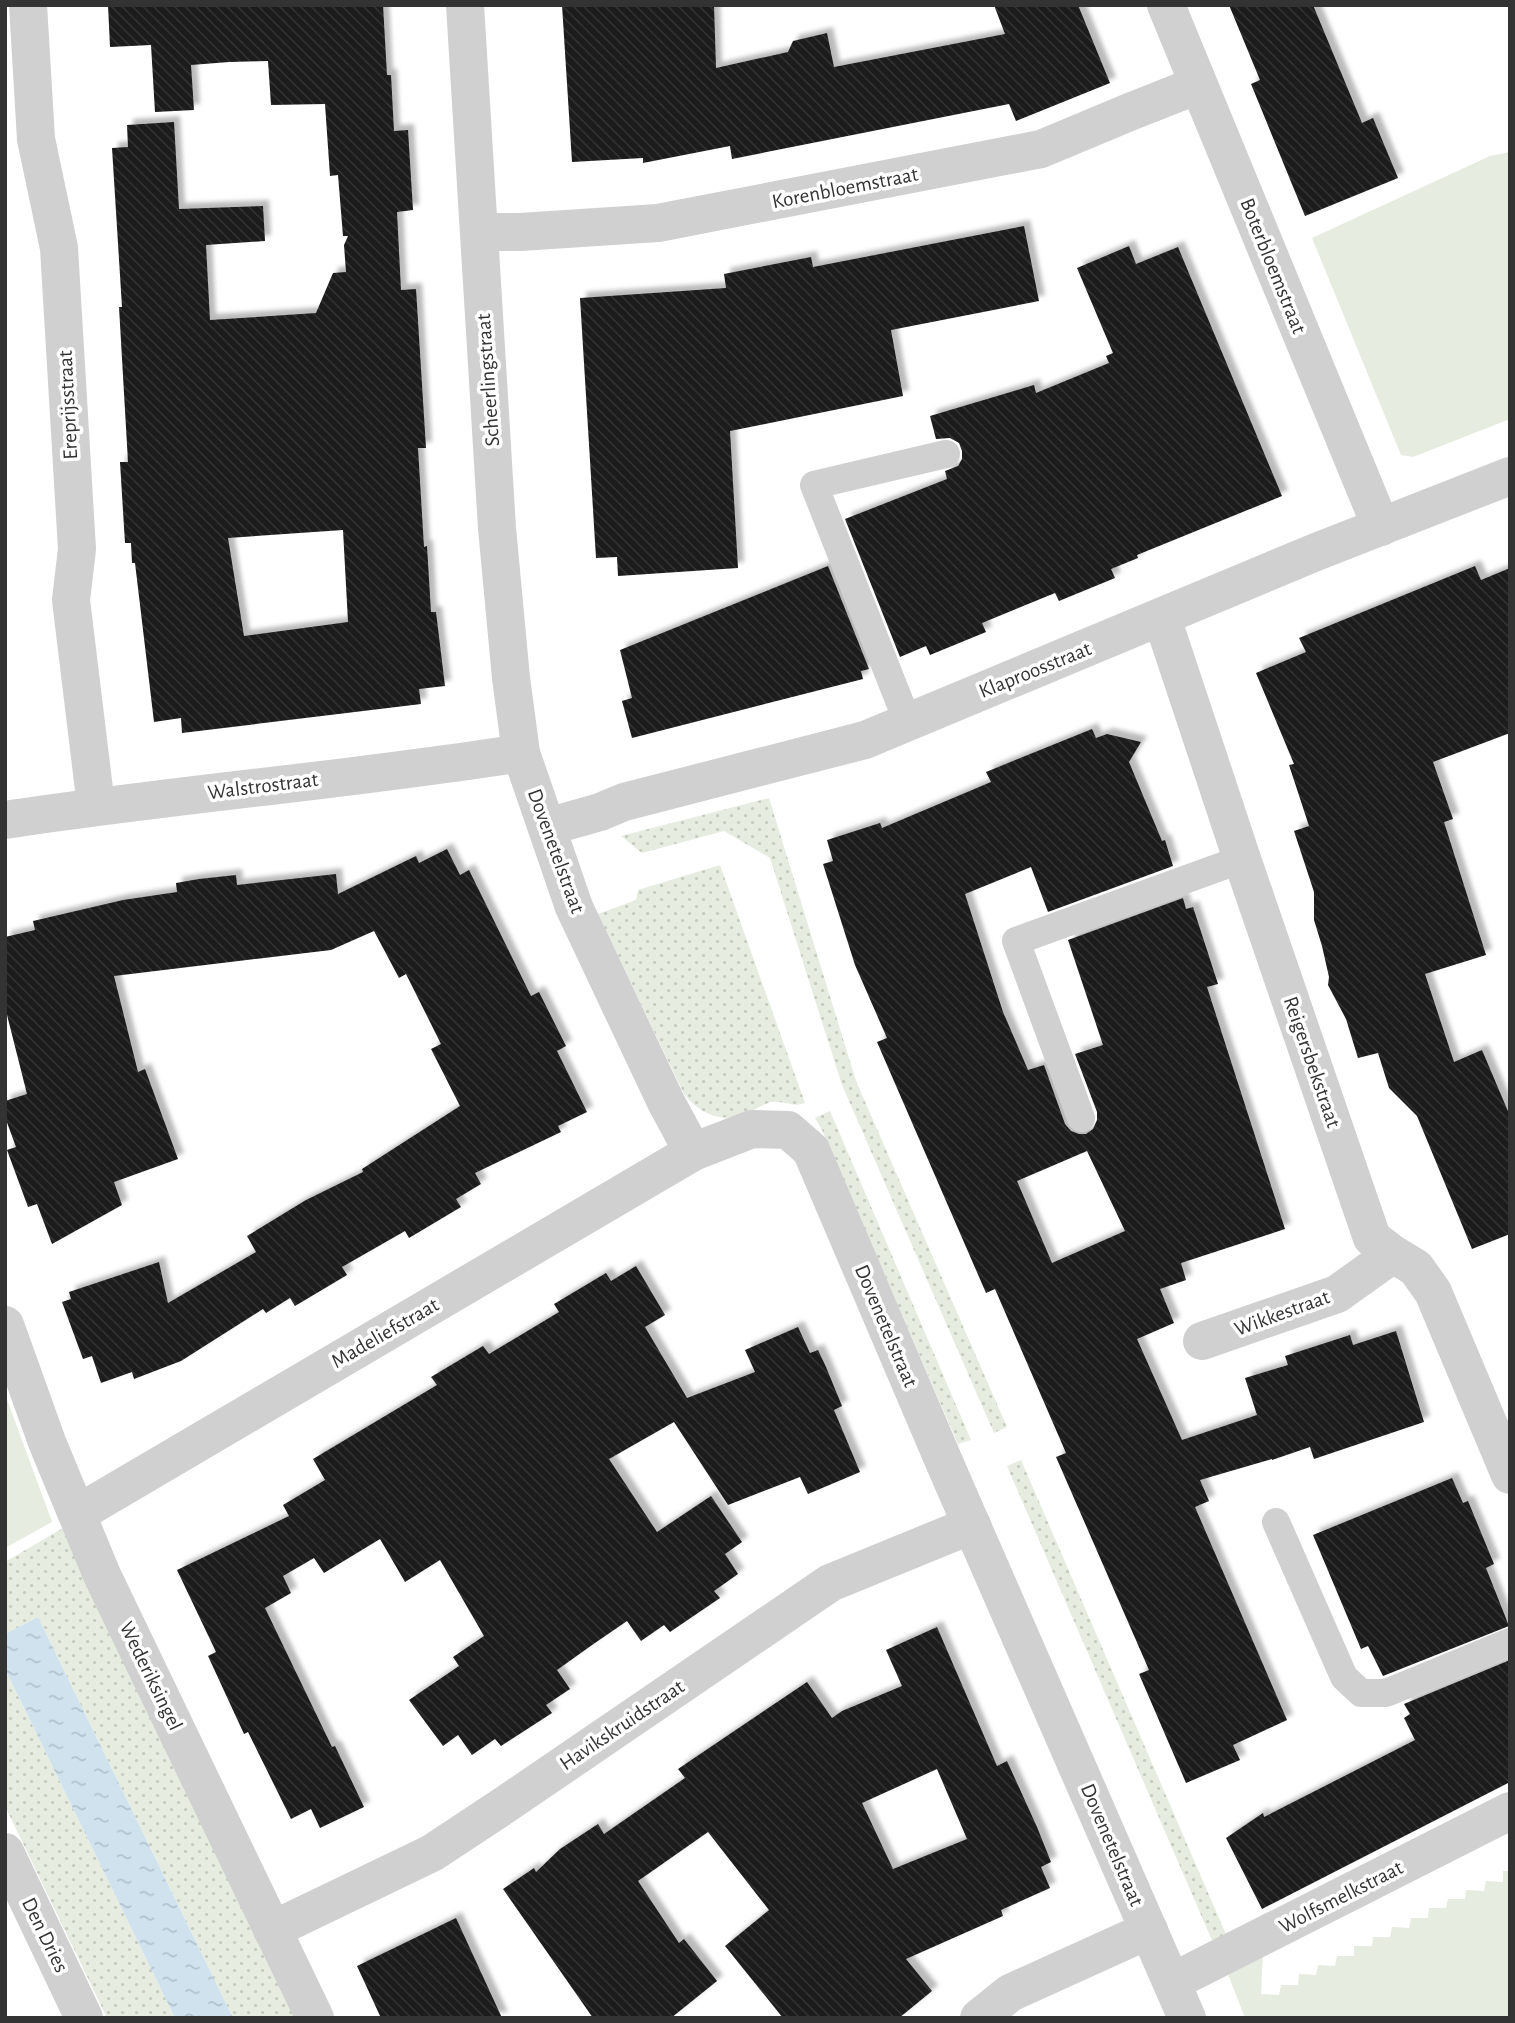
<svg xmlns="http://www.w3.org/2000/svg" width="1515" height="2023" font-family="'Alegreya Sans',sans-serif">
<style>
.grass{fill:url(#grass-dots)}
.park{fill:#e6ecdf}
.water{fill:url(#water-ripples)}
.building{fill:url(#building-back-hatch);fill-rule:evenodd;filter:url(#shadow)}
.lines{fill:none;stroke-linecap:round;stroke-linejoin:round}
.lane{stroke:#d0d0d0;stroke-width:28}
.street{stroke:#d0d0d0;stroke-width:38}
.labels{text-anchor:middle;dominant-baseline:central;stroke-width:7;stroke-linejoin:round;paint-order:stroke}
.street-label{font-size:21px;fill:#333;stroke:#fff}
</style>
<defs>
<pattern id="grass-dots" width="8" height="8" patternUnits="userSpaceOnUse" patternTransform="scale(1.75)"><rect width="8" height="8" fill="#e6ecdf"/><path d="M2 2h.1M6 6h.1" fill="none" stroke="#c6cbc0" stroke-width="1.8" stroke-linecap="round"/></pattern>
<pattern id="water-ripples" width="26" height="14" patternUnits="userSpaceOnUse" patternTransform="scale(1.75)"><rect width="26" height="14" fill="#cfe2ee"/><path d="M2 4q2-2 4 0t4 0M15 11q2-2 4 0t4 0" fill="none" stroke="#b2c2cd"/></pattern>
<pattern id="building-back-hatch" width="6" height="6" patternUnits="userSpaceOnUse" patternTransform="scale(1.75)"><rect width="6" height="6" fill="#1a1a1a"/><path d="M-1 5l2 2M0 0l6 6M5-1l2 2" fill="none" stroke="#333"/></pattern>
<filter id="shadow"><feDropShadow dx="6" dy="-6" stdDeviation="2" flood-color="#0004"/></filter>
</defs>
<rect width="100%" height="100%" fill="#fff"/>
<!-- grass -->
<g class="grass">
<path d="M769,798L856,1081L1007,1427L994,1433L842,1085L770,858L724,831L642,853L621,836Z"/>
<path d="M720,865L805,1103C794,1108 783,1100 772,1102C762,1104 752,1112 742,1115C719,1123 698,1112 684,1094L598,914L636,900L638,890Z"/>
<path d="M830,1111L971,1440L958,1444L822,1130L815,1118Z"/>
<path d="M1021,1460L1228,1939L1214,1945L1007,1466Z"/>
<path d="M63,1528L298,2018H233L38,1617L5,1634V1562Z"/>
<path d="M5,1669L175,2018H107L5,1806Z"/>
</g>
<!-- park -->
<g class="park">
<path d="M1510,152V419L1413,457L1401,455L1312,238L1490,156Z"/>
<path d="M5,1394L52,1522L5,1548Z"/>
<path d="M1503,1871H1510V2018H1245L1226,1969L1263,1952L1261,1994L1279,1995L1281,1985H1298L1299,1974L1316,1975L1318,1965L1335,1966L1337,1956H1354V1946H1372L1373,1937H1390L1392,1927L1409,1928L1411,1918H1428L1429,1908H1446L1448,1899H1465L1466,1890L1484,1891L1486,1881L1503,1882Z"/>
</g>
<!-- water -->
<path class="water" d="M38,1617L233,2018H175L5,1669V1634Z"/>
<!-- building -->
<g class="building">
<path d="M108,5H383L387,75H391L394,131L408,130L413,210L397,212L401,290L416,289L426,448H418L424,547L427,546L431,612H436L445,686L419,689L421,704L182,733L181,718L154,722L135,563H132L131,543H125L120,462H128L119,307H122L112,148L128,147L127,125L174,122L179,209L263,206L265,241L206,245L210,320L316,313L333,273L346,272L344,245L348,236H343L338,175L330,176L325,104L271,105L268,61L229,62L191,65L194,110L155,112L151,45L110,47ZM343,530L348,622L244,636L228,538Z"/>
<path d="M562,5H714L716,68L788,52L793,41L827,33L834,67L1005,34L994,5H1078L1110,83L1016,121L1009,104L732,159L730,146L643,163V158L572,162Z"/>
<path d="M1229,5H1313L1362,123L1373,118L1398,178L1305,216L1251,84L1260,80Z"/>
<path d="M1024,226L1039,301L891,330L903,396L730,431L738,568L618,576L617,557L596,558L580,298L726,288L724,274L811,257L813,267Z"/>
<path d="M1129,246L1136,264L1178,247L1282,496L1137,555L1138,558L1111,569L1115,578L1059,601L1055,593L982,623L986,632L930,655L926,646L900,657L845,519L947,479L945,471L958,466L962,459V451L959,443L950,438L936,439L930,416L1034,385L1036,393L1109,363L1106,356L1113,353L1077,268Z"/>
<path d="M828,566L869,669L861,671L863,679L632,738L622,701L632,698L620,650Z"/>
<path d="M1475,566L1481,580L1510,568V733L1433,762L1453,819L1444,822L1486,955L1425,974L1454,1062L1482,1050L1510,1116V1234L1472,1249L1417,1116L1389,1088L1378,1053L1358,1058L1346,1019L1328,985L1329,977L1322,946L1314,920V892L1294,831L1309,826L1289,765L1294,764L1256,673L1306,652L1299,638Z"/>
<path d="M1092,729L1096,738L1107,734L1141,742L1129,762L1162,841L1165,840L1173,866L1048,912L1031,867L965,894L1003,1012L1028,1070L1044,1065L1065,1124L1071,1131L1079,1134H1086L1093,1129L1097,1120V1112L1075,1054L1103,1045L1068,940L1183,898L1186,909L1193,907L1218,984L1207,987L1285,1229L1181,1263L1186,1280L1160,1289L1174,1323L1137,1339L1182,1440L1257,1415L1245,1378L1288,1365L1285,1356L1350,1335L1353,1345L1396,1331L1424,1422L1314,1459L1310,1447L1272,1460V1459L1200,1480L1209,1501L1195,1507L1287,1720L1233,1745L1240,1760L1186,1783L1139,1674L1149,1670L1056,1457L1066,1453L995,1289L986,1293L877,1042L887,1038L855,965L823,864L833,861L827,840L880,823L882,828L991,782L986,772ZM1087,1151L1125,1231L1052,1263L1017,1181Z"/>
<path d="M447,849L460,875L469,870L531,996L539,992L566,1046L557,1051L587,1112L558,1126L561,1132L475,1173L481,1184L456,1199L461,1207L409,1238L405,1231L342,1267L347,1275L295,1306L290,1298L266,1313L263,1309L181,1361L134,1379L132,1372L101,1383L92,1356L83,1359L62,1302L71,1299L69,1292L159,1262L168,1303L256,1252L247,1236L306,1200L363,1172L362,1169L460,1106L431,1049L441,1044L406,974L399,978L374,931L331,950L114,976L138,1072L145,1069L178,1159L114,1182L122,1205L52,1244L37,1204L28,1207L7,1150L16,1147L5,1117V1101L27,1094L5,1007V937L35,930L33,921L123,900L177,892L176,883L199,879L236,875L237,885L336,874L338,894L416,856L419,863Z"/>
<path d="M636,1266L665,1315L645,1327L687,1398L755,1372L745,1350L798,1327L810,1353L818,1350L826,1367L842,1406L834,1410L860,1472L808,1494L800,1477L728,1505L674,1422L609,1459L657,1532L711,1496L742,1542L725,1554L738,1574L714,1591L720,1598L670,1632L664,1625L641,1641L627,1621L592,1645L557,1670L570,1689L546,1705L552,1713L501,1746L495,1739L472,1755L458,1735L443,1746L409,1700L459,1666L453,1657L484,1636L440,1560L405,1582L380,1539L324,1573L314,1558L283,1576L291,1593L265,1608L332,1747L335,1746L364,1807L320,1828L311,1809L291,1819L248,1732L244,1734L208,1656L216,1652L177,1570L289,1516L283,1505L325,1480L313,1459L437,1385L431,1377L483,1346L489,1354L559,1312L554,1304L606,1273L611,1281Z"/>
<path d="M1452,1478L1463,1503L1468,1501L1494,1564L1486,1568L1509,1626L1383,1676L1368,1646L1361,1649L1313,1535Z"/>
<path d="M937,1627L997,1766L1007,1761L1037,1827L1051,1862L1041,1867L1050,1888L1001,1910L1003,1916L906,1959L932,1991L899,2018H783L725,1946L769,1910L708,1832L638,1881L679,1943L684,1939L717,1981L671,2018H593L503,1889L534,1868L536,1872L560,1849L598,1824L604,1834L685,1778L678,1769L807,1682L832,1718L842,1711L902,1686L886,1650ZM937,1769L967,1839L893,1869L862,1803Z"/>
<path d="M1510,1660V1782L1262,1909L1226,1838L1263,1813L1264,1817L1415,1740L1404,1718L1410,1714L1404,1704Z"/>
<path d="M456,1918L502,2018H381L357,1966Z"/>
</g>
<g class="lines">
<!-- lane -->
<g class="lane">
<path d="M908,723L814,485L946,454"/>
<path d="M1081,1118L1016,941L1242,859"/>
<path d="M1276,1522L1344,1677L1361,1693H1386L1510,1642"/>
</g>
<!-- street -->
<g class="street">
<path d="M28,5L36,139L59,248L77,549L71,600L96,806"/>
<path d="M465,5L497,528L511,678L521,753L574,907L666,1102L693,1152L752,1129L788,1130L811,1150L948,1471L1187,2018"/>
<path d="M1166,5L1381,527"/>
<path d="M479,232H520L658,223L1041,149L1132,111L1198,85"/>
<path d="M1162,618L1242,859L1372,1238L1393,1254L1416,1268L1433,1292L1510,1475"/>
<path d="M5,820C177,794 350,780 521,753"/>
<path d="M547,827L600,812L624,802L865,740L1316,552L1510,476"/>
<path d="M5,1325L47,1442L102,1575L315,2018"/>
<path d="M1202,1341L1337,1294L1393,1254"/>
<path d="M77,1514L693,1152"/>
<path d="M5,1852L84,2018"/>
<path d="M272,1930L432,1853L506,1804L830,1583L972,1525"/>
<path d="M1172,1982L1510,1811"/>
<path d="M979,2018L1010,1993L1149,1930"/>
</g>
</g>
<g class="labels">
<!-- street labels -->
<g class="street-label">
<text transform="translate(845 188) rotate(-11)">Korenbloemstraat</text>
<text transform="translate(1273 266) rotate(68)">Boterbloemstraat</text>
<text transform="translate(488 380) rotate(-94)">Scheerlingstraat</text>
<text transform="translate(68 405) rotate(-93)">Ereprijsstraat</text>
<text transform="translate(1035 670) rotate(-22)">Klaproosstraat</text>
<text transform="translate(263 786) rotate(-7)">Walstrostraat</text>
<text transform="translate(556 851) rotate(70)">Dovenetelstraat</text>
<text transform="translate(1312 1062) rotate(71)">Reigersbekstraat</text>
<text transform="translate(1282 1313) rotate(-20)">Wikkestraat</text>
<text transform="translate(886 1326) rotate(67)">Dovenetelstraat</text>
<text transform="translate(385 1333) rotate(-30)">Madeliefstraat</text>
<text transform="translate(151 1676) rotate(64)">Wederiksingel</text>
<text transform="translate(622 1725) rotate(-34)">Havikskruidstraat</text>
<text transform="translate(1112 1845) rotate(67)">Dovenetelstraat</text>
<text transform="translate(1341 1897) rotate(-27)">Wolfsmelkstraat</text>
<text transform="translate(45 1935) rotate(64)">Den Dries</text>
</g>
</g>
<!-- border -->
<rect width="1515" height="2023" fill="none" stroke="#333333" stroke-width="14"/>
</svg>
